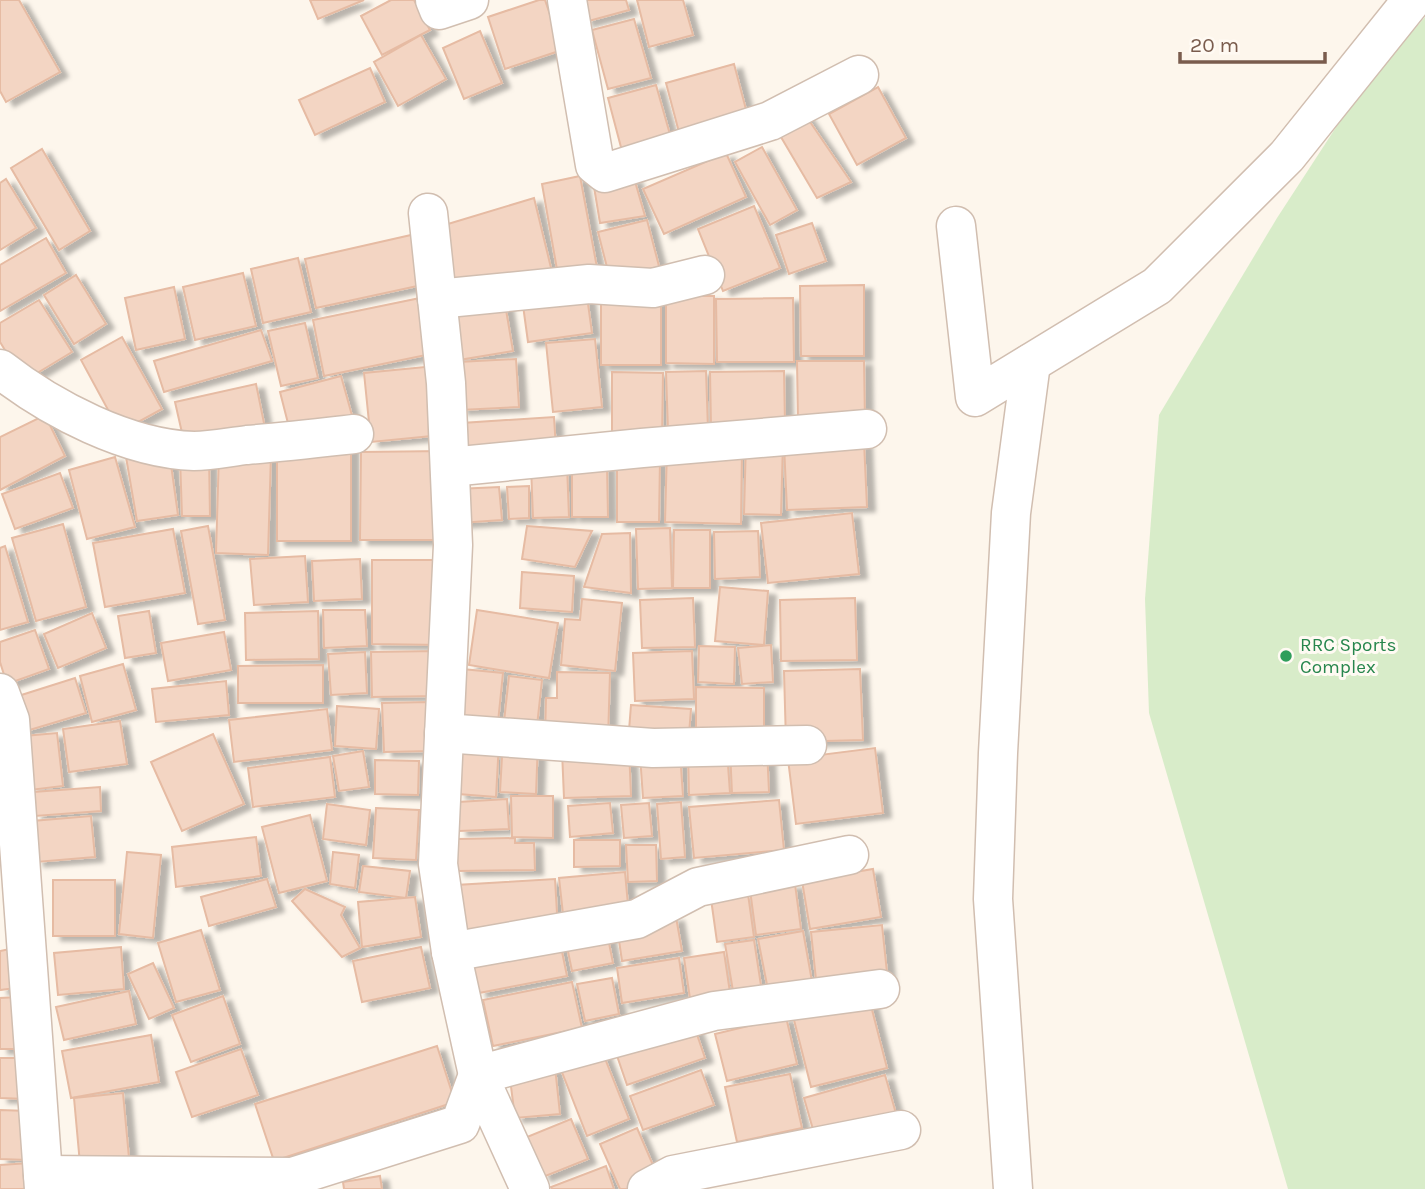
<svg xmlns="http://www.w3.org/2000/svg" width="1425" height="1189" font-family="Karla,sans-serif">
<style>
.green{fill:#d8ecc9}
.building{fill:#f3d5c3;stroke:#e6bba3;stroke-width:2;filter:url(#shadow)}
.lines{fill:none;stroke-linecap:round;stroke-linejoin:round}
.minor-casing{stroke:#d1beb0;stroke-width:41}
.minor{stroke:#fff;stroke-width:38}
.leisure-dot{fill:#2e9e5b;stroke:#fffaf3;stroke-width:2.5}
.labels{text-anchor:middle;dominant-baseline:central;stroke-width:6;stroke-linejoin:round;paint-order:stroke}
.leisure-label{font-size:19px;fill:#27864d;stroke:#fffaf3;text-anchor:start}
</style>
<defs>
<filter id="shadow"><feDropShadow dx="8" dy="4.5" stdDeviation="2" flood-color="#0004"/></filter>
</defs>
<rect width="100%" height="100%" fill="#fdf6ec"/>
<!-- green -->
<path class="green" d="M1425,17V1189H1288L1149,713L1145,599L1159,415L1277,218L1357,95Z"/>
<!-- building -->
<g class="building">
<path d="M0,0H19L60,72L6,102L0,91Z"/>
<path d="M310,0H364L318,19Z"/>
<path d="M391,0H414L430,30L382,55L361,16Z"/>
<path d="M539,0H545L562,50L505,69L488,17Z"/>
<path d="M579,0H626L629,10L585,22Z"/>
<path d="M637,0H683L693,35L649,47Z"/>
<path d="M634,19L651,78L608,89L592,30Z"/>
<path d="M480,31L502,83L464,99L443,48Z"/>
<path d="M421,35L446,79L398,106L374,62Z"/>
<path d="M734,64L748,117L680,136L666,83Z"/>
<path d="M370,68L385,102L315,135L299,100Z"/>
<path d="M656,85L671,138L622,151L608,98Z"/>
<path d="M878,87L906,138L857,165L829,114Z"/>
<path d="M804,113L851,182L817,198L778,132Z"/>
<path d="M762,147L797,210L770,225L735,162Z"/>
<path d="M42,149L90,231L59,250L11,168Z"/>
<path d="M726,153L746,197L664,234L643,189Z"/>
<path d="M580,176L598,273L559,281L542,184Z"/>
<path d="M634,178L645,216L600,223L594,187Z"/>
<path d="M6,179L36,228L0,250V183Z"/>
<path d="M534,198L552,272L449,298L438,227Z"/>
<path d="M754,206L780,268L723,291L698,229Z"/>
<path d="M647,220L660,270L611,283L598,232Z"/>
<path d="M812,223L826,261L789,274L776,235Z"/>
<path d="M411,235L422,285L316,308L305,259Z"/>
<path d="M46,238L66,273L0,311V265Z"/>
<path d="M298,258L311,312L263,323L251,269Z"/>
<path d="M243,273L256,326L195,340L183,287Z"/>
<path d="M76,275L106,324L74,344L44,295Z"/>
<path d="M864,285V356H801L800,286Z"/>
<path d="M174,287L185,339L136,350L125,298Z"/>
<path d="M586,289L592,333L528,342L522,298Z"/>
<path d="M666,296H714V364L666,363Z"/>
<path d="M601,297L661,298V365H601Z"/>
<path d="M420,298L431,354L324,376L313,320Z"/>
<path d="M504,298L513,351L453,361L444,307Z"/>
<path d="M793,298L794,362H717L716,299Z"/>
<path d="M39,300L72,352L24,381L0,342V323Z"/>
<path d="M305,323L318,378L281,386L268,331Z"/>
<path d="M261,330L272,361L164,392L154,361Z"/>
<path d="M122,337L162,409L120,432L81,360Z"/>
<path d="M595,339L602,407L553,412L546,343Z"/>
<path d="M516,359L519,407L460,410L458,362Z"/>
<path d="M797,361H864L865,421H798Z"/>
<path d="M435,366L442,435L371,442L364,373Z"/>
<path d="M706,371L708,430L668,431L666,372Z"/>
<path d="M784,371L785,424L711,426L710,372Z"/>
<path d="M612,372L663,373L662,441H612Z"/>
<path d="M341,376L353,419L291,435L280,392Z"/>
<path d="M256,384L265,428L185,446L175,402Z"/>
<path d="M45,415L65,456L0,490V437Z"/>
<path d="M554,417L556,449L464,456L462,423Z"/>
<path d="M746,441L783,442L781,515L744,514Z"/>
<path d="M864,442L867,507L787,510L784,445Z"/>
<rect x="277" y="445" width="74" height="96"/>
<path d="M667,449L742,450L741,524L665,522Z"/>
<path d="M169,450L178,515L137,521L126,457Z"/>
<path d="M443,451V540H360L361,452Z"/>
<path d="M219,453L271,454L268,555L216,553Z"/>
<path d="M209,456L210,516H182L180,457Z"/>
<path d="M115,457L135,527L87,539L69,470Z"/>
<path d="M617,458L660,459L659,522H617Z"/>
<path d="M567,465L569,517L533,518L531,466Z"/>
<path d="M572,465H607L608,517H572Z"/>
<path d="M60,473L73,508L15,529L2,494Z"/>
<path d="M529,486V518L509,519L507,487Z"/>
<path d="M499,487L502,520L459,523L457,489Z"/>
<path d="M852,513L859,574L768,583L761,523Z"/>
<path d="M63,524L86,607L36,621L12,538Z"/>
<path d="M208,526L225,620L198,624L181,531Z"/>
<path d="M527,526L592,531L575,567L522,559Z"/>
<path d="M670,528L672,588L638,589L636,529Z"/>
<path d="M173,529L185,593L105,607L93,543Z"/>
<path d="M674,530H710V588H673Z"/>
<path d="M758,531L760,577L715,579L714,532Z"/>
<path d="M630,533L631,593L584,587L602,534Z"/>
<path d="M5,546L28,622L0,630V548Z"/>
<path d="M305,556L308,602L254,605L250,559Z"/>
<path d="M360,559L362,599L314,601L312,561Z"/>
<path d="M372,560H442V645L372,644Z"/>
<path d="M522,572L574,576L572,612L520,608Z"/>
<path d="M720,587L768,591L764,645L715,641Z"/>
<path d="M693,598L695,647L642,648L640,600Z"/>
<path d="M855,598L857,660L781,661L780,600Z"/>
<path d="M582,599L622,603L615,671L561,665L565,619L580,620Z"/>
<path d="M323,610H365L367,646L324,648Z"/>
<path d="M477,610L558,623L549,678L469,665Z"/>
<path d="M149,611L156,653L125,658L118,616Z"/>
<path d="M318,611L319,659L246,660L245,613Z"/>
<path d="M92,613L106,648L58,668L44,634Z"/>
<path d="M35,630L49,669L7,684L0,662V642Z"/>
<path d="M224,632L231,670L168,681L161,643Z"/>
<path d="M771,645L773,682L742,684L738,648Z"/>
<path d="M699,646L735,647L734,684L698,682Z"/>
<path d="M436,651L438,696L372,697L371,652Z"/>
<path d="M692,651L694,699L635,701L633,653Z"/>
<path d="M365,652L367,693L331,695L328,654Z"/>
<path d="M123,664L136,710L92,722L80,676Z"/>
<path d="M323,665V703H238V666Z"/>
<path d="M462,669L503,673L497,732L456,727Z"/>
<path d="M860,669L863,740L786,742L784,671Z"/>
<path d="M557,672L610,673L608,739L545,737L546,698H557Z"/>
<path d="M509,676L542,680L536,735L503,731Z"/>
<path d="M75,678L86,713L23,732L12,698Z"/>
<path d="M226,681L229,715L156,722L152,689Z"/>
<path d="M696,687L764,688V738H696Z"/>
<path d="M429,702L431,751L384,752L382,703Z"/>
<path d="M631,705L691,709L688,747L628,743Z"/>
<path d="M337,706L379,709L376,749L335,746Z"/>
<path d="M327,709L332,750L234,762L229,720Z"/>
<path d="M120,721L127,764L69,772L63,729Z"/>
<path d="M57,733L63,786L30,790L24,736Z"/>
<path d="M213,734L244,804L182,831L151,762Z"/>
<path d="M503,739L538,741L536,794L500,792Z"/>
<path d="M461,740L499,742L496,797L458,794Z"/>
<path d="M629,748L631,796L564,798L562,751Z"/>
<path d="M875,748L883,813L796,824L788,759Z"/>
<path d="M767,749L769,792L732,793L730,750Z"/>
<path d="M363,751L369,787L339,791L333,756Z"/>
<path d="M727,751L730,793L689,795L688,753Z"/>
<path d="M680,753L683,796L643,798L640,755Z"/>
<path d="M330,757L335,797L253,807L248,768Z"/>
<path d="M375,760L419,761L418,795L375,794Z"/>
<path d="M100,787L101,811L35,816L33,792Z"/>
<path d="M511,796H553V838L512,837Z"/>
<path d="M507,799L509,829L459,831L458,802Z"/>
<path d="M779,800L784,850L694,858L689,807Z"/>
<path d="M681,802L685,857L661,859L657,804Z"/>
<path d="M610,803L613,833L570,837L568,806Z"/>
<path d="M649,803L652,836L624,838L621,805Z"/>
<path d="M327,804L370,810L366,845L323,839Z"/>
<path d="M376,808L419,810L416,860L373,858Z"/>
<path d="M310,815L327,881L279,893L262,827Z"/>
<path d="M91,816L95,857L36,862L32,821Z"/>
<path d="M256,837L261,876L176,887L172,847Z"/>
<path d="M515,838V843H534L535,870L457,871V839Z"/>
<path d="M574,840H620V866L574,867Z"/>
<path d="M626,845H656L657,881L628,882Z"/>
<path d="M127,852L161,855L153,938L119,934Z"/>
<path d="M333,852L359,855L355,888L330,884Z"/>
<path d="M363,866L410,871L406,898L359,892Z"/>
<path d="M873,869L881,917L810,929L802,881Z"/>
<path d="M625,872L629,916L564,923L559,878Z"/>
<path d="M267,879L276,907L209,926L201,897Z"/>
<path d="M555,879L558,930L459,936L456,885Z"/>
<rect x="53" y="880" width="62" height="56"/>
<path d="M795,884L801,929L756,935L750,890Z"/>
<path d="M305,889L345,907L341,915L360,948L342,957L292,901Z"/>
<path d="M748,894L754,937L717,942L711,899Z"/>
<path d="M415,897L421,937L362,947L358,902Z"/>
<path d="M676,917L682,951L622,961L617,927Z"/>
<path d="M882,925L888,982L817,989L811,932Z"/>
<path d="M606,928L613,963L572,971L565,937Z"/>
<path d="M201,930L220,990L176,1002L158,943Z"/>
<path d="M803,931L813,987L769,995L758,939Z"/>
<path d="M559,937L567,976L479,993L471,954Z"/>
<path d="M754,940L762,992L734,997L725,944Z"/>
<path d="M121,947L124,989L58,995L54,953Z"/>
<path d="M421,947L430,988L362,1002L353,961Z"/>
<path d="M10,949L16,988L0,990V951Z"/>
<path d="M724,952L732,1006L692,1012L684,958Z"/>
<path d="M679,958L684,993L622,1003L617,968Z"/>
<path d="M153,963L174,1008L149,1019L128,974Z"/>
<path d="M612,978L619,1014L585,1021L577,984Z"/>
<path d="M572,982L582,1028L493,1046L483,1000Z"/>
<path d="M129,991L136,1024L64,1040L56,1007Z"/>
<path d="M223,996L240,1044L191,1062L172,1015Z"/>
<path d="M18,997L20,1049H0V998Z"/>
<path d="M869,998L887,1068L811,1087L793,1016Z"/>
<path d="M786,1017L797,1064L727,1081L715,1034Z"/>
<path d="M692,1020L705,1058L627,1085L614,1047Z"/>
<path d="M151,1035L159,1082L71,1098L62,1051Z"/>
<path d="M437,1046L455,1102L274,1161L255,1104Z"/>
<path d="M600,1046L629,1119L587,1136L558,1062Z"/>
<path d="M241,1049L258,1095L192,1117L176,1072Z"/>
<path d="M0,1058H28L27,1099L0,1098Z"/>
<path d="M555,1067L560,1114L515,1118L509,1071Z"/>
<path d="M701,1070L714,1105L643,1130L630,1096Z"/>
<path d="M790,1074L802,1128L737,1142L725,1087Z"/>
<path d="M885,1075L897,1117L816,1140L804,1098Z"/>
<path d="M123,1093L129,1158L80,1164L74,1098Z"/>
<path d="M0,1110L28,1111V1160L0,1159Z"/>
<path d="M571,1119L588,1159L543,1177L527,1137Z"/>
<path d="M637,1128L659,1179L635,1189H620L600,1144Z"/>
<path d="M30,1163L32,1189H0V1165Z"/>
<path d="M606,1166L614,1189H552L551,1187Z"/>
<path d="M380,1176L382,1189H344L343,1182Z"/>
</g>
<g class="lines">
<!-- minor casing -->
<g class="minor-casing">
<g id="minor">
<path d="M435,0L439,10L469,0"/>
<path d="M567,0L595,165L605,173L770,121L859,75"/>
<path d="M428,213L446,383L453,545L438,864L451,952L478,1075L530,1189"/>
<path d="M956,226L975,397L1157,286L1287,156L1412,0"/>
<path d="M437,299L589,284L653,288L705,275"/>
<path d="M0,369C51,409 128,449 194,451C211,451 230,447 247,445C283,442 318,438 354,434"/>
<path d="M450,467L642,448L867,429"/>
<path d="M0,693L10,720L44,1189"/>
<path d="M444,733L653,748L807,745"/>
<path d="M451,952L637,919L698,887L849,855"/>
<path d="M43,1175L292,1177L460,1124L478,1075L714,1011L880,989"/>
<path d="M647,1189L673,1175L901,1130"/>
<path d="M1013,1189L993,899L998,753L1011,513L1031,363"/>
</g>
</g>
<!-- minor -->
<use href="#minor" class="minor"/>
</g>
<!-- markers -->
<circle class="leisure-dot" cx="1286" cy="656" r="7"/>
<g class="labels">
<!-- leisure labels -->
<g class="leisure-label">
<text x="1300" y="645">RRC Sports<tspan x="1300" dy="22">Complex</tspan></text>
</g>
</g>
<!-- scale -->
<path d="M1180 52v10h145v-10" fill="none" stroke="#7a5c4d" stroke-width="3.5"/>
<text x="1190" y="52" font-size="21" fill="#7a5c4d" stroke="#fffaf3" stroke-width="5" paint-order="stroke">20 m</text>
</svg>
